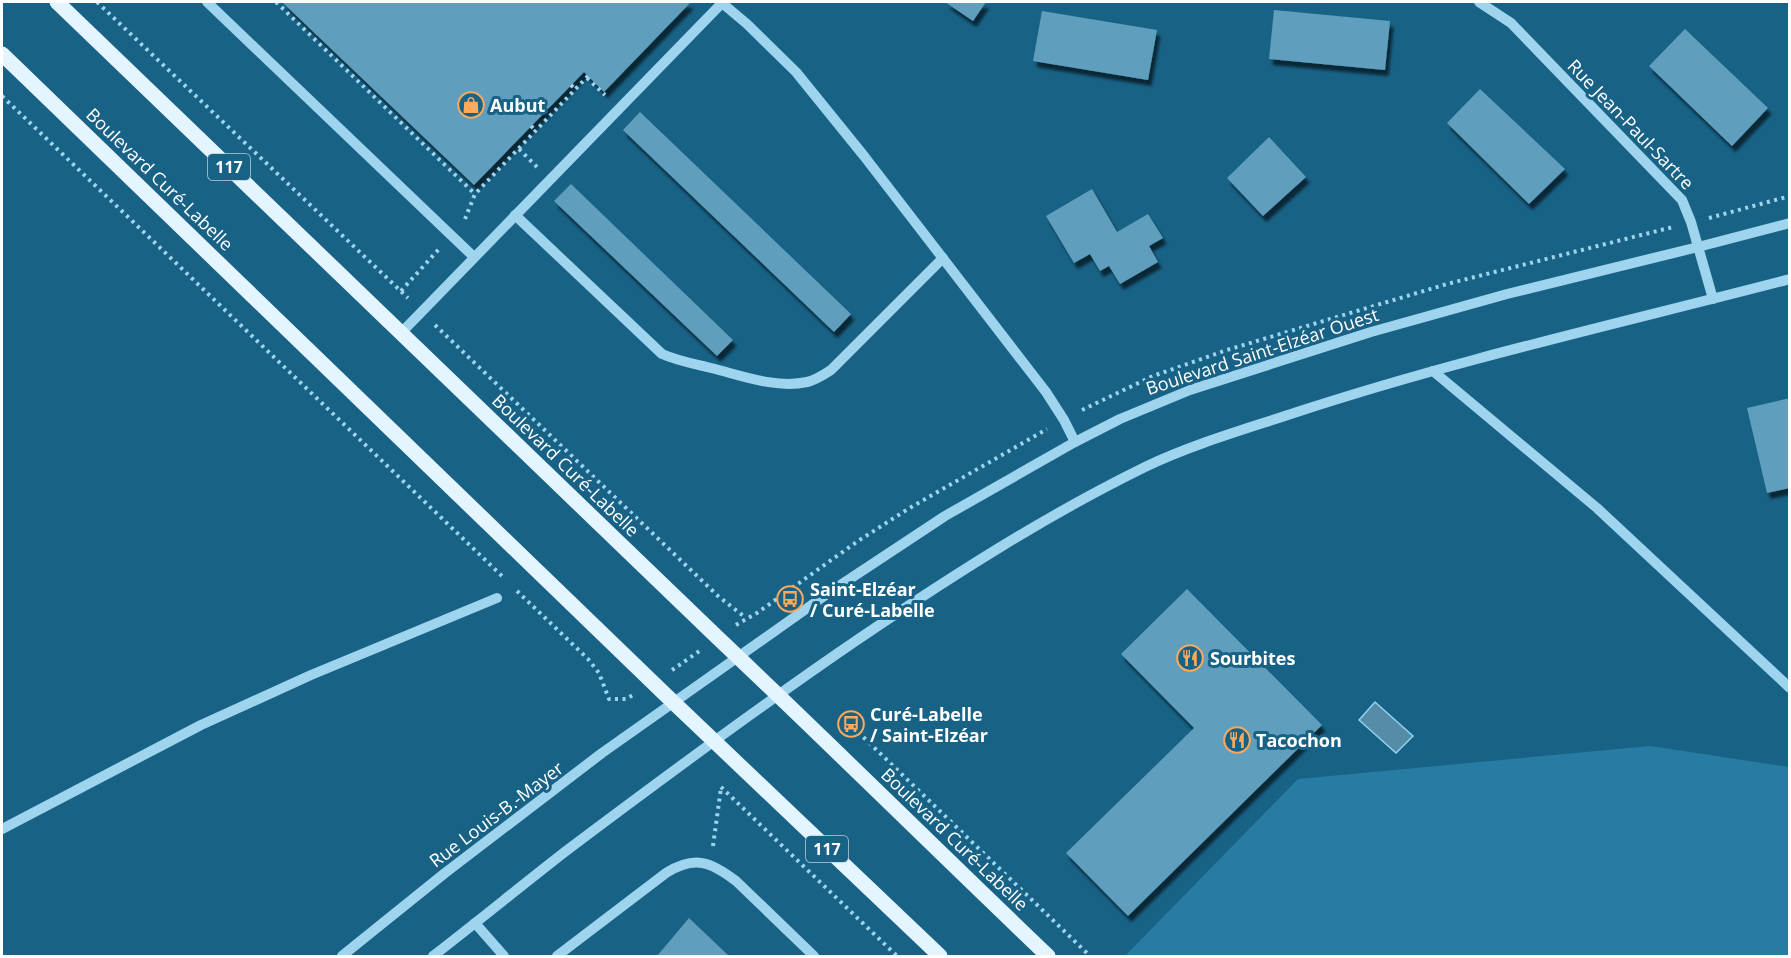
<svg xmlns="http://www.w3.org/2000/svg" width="1791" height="958" font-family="'Open Sans',sans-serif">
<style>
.green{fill:#277ca4}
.water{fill:#568ca7;stroke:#90d3f0;stroke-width:1.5}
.building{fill:#5e9ebc;filter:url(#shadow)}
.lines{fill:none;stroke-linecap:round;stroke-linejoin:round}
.path{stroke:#9ed4ed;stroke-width:4;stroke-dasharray:3 4.5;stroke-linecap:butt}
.minor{stroke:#9ed4ed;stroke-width:10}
.major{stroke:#e4f5ff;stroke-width:15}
.labels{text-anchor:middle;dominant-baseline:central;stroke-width:6;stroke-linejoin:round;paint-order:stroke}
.shield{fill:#186286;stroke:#bad0db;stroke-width:1.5}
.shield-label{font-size:16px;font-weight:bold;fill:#fff}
.poi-label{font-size:18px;font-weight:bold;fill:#fff;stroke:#186286;text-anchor:start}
.street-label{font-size:18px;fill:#fff;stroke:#186286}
</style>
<defs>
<filter id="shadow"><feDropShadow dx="3.5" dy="6" stdDeviation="1.5" flood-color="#0009"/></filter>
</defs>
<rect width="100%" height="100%" fill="#186286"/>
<!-- green -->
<path class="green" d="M1650,746L1789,767V956H1125L1298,779Z"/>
<!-- water -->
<path class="water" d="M1375,702L1413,736L1396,753L1359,720Z"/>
<!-- building -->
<g class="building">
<path d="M282,2H688L690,3L604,92L584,72L474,185Z"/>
<path d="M945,2H986L973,21Z"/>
<path d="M1274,10L1390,21L1385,70L1269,59Z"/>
<path d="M1042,11L1157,30L1148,80L1033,61Z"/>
<path d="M1685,29L1768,108L1732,146L1649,66Z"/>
<path d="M1480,89L1565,169L1529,204L1447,123Z"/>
<path d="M640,112L851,314L834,332L623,130Z"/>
<path d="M1269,137L1306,177L1263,216L1227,178Z"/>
<path d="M571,184L733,340L717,356L554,201Z"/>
<path d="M1092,189L1117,232L1148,214L1163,238L1149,246L1158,262L1120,284L1109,266L1100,271L1090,254L1074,263L1046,216Z"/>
<path d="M1790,398V488L1767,493L1747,408Z"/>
<path d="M1187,589L1322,725L1128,916L1066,853L1194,728L1121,654Z"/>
<path d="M689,918L729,956H657Z"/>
</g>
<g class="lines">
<!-- path -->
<g class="path">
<path d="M97,2L408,298"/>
<path d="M276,2L475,194"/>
<path d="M587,78L605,95"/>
<path d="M571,85L576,90"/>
<path d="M2,96L503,577"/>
<path d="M531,126L536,131"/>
<path d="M519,149L537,167"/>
<path d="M1709,218L1790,196"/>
<path d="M465,219L475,194L588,76"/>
<path d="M401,291L439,249"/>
<path d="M435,325L718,596L746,618"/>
<path d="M1082,410L1153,376L1227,350L1447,284L1673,227"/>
<path d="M517,591L588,659L599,673L609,699H626L633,695"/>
<path d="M736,625L757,613L858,541L908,509L1047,429"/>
<path d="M672,670L701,650"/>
<path d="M858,732L1090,956"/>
<path d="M721,787L897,956"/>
<path d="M713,846L721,788"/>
</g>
<!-- minor -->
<g class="minor">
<path d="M207,2L474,257"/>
<path d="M1479,2L1511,23L1682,200L1691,222L1713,299"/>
<path d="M515,215L662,354C678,361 695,364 711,368C740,375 776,389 807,382C816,380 823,375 831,370L943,258"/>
<path d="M401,333L722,3L747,24L796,72L864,156L1046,392L1064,420L1075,442"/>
<path d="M1433,371L1597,508L1790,688"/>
<path d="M2,829L201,725L311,675L497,598"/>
<path d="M475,923L504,956"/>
<path d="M342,956L445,873L602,753L830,592L945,516L1075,442L1120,419L1190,390L1371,332L1507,294L1698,247L1790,223"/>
<path d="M433,956C477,922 521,886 566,851C663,778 760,706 860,638C952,576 1045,516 1145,467C1193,444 1246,429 1297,412C1459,359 1625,322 1790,279"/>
<path d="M557,956L666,873C695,855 711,862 736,881L814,956"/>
</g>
<!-- major -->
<g class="major">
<path d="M57,2L718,638C829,743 938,851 1048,956"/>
<path d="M2,54L673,702L940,956"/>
</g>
</g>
<!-- icons -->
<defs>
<g id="shop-ring" transform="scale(1.35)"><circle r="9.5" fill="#186286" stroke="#ffa95a" stroke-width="1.5"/><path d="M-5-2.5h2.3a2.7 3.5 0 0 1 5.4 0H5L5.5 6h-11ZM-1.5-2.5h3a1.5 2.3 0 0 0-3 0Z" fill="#ffa95a"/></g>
<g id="bus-ring" transform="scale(1.35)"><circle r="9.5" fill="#186286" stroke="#ffa95a" stroke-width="1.5"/><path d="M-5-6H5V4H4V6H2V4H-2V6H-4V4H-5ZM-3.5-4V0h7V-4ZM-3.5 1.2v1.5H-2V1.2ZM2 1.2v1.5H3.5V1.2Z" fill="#ffa95a"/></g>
<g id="restaurant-ring" transform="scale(1.35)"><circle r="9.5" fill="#186286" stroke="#ffa95a" stroke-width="1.5"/><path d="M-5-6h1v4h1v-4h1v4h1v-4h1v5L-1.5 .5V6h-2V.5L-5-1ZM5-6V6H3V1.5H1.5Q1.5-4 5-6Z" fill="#ffa95a"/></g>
</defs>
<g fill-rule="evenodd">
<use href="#shop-ring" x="471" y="105"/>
<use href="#bus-ring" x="790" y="599"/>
<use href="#restaurant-ring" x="1190" y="658"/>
<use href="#bus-ring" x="851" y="724"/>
<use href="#restaurant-ring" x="1237" y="740"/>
</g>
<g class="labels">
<!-- shield labels -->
<g class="shield">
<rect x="208" y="154" width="42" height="26" rx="4.5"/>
<rect x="806" y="836" width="42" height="26" rx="4.5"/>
</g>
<g class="shield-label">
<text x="229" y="167">117</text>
<text x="827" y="849">117</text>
</g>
<!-- poi labels -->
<g class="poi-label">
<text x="490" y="105">Aubut</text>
<text x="810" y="589">Saint-Elzéar<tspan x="810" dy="21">/ Curé-Labelle</tspan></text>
<text x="1210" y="658">Sourbites</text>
<text x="870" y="714">Curé-Labelle<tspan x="870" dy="21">/ Saint-Elzéar</tspan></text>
<text x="1256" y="740">Tacochon</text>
</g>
<!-- street labels -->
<g class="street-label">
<text transform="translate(1631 124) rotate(46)">Rue Jean-Paul-Sartre</text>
<text transform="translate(160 179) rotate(44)">Boulevard Curé-Labelle</text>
<text transform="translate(1262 351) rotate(-18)">Boulevard Saint-Elzéar Ouest</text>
<text transform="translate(566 465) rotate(44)">Boulevard Curé-Labelle</text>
<text transform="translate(496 814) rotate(-37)">Rue Louis-B.-Mayer</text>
<text transform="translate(955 839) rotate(44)">Boulevard Curé-Labelle</text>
</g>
</g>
<!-- border -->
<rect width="1791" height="958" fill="none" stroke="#ffffff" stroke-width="6"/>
</svg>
